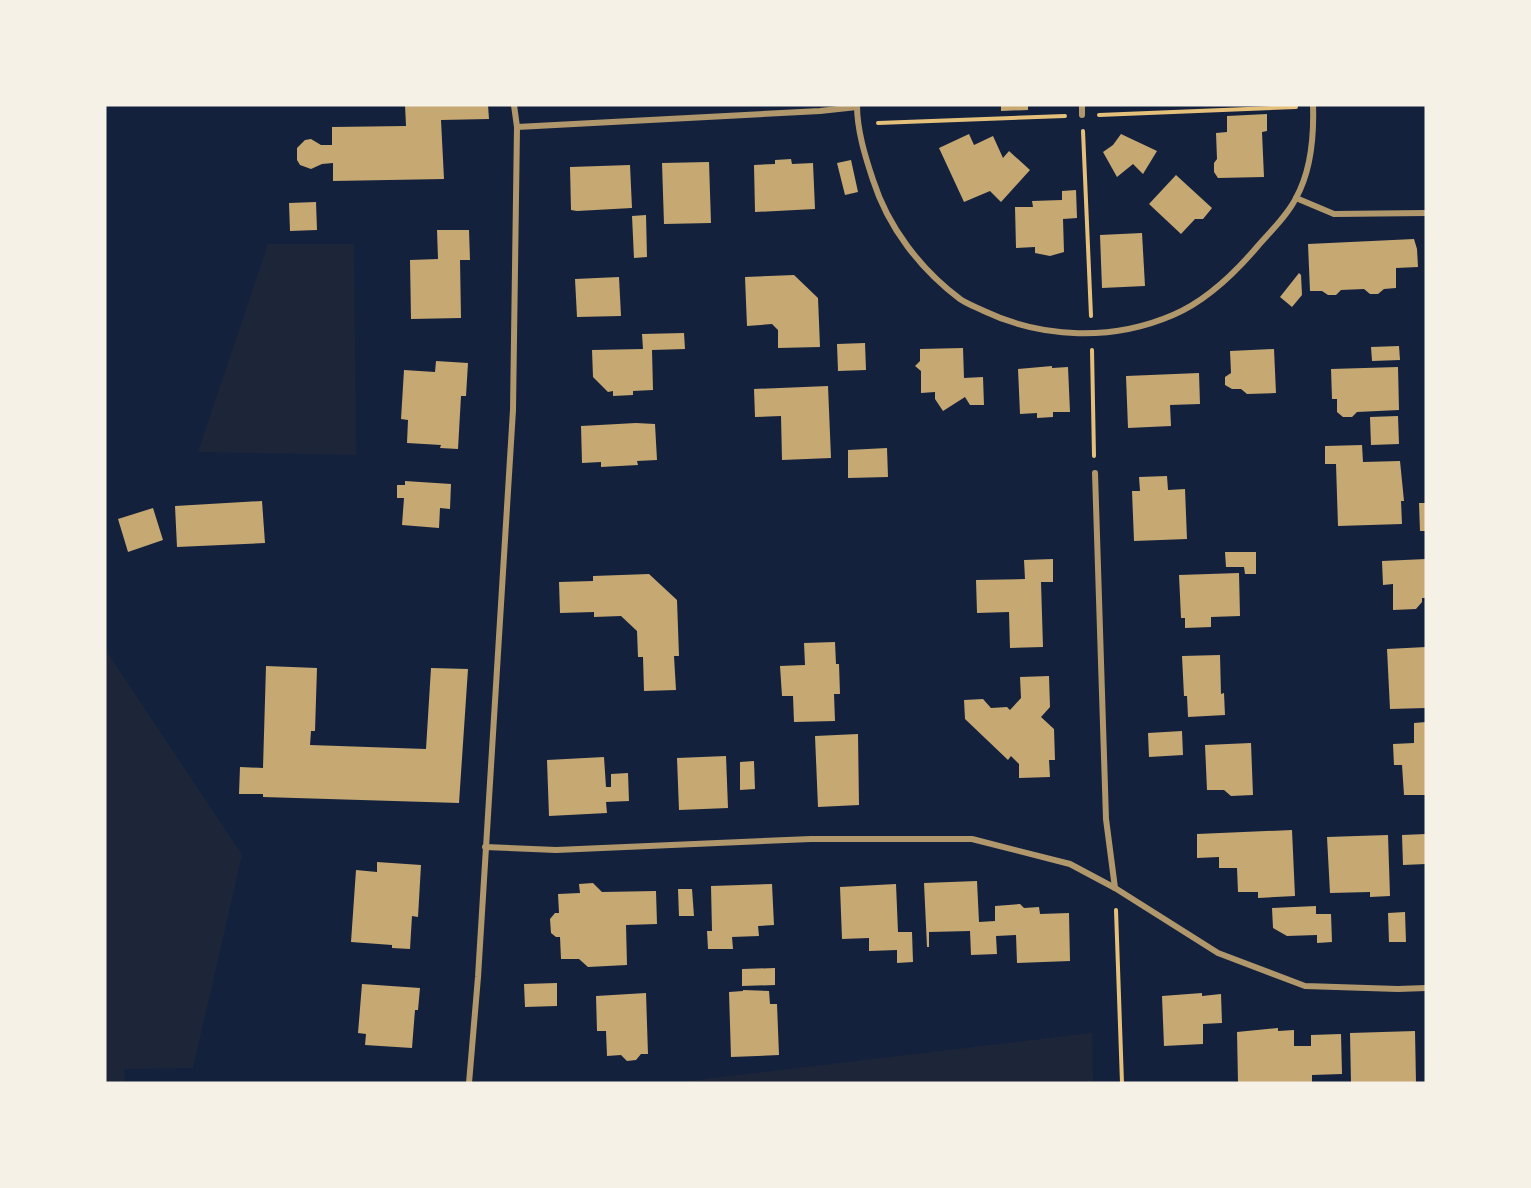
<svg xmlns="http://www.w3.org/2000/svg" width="1531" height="1188" font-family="Mulish,sans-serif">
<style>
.green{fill:#1d2539}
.building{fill:#c6a872}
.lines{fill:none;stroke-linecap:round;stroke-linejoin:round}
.path{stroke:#e5c07b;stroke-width:4}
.minor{stroke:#b1986c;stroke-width:6}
</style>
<rect width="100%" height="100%" fill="#14213d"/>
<!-- green -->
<g class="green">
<path d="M268,244H354L356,455L198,452Z"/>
<path d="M105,649L242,855L193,1068L124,1069L125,1083H105Z"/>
<path d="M1092,1033L1093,1083H672Z"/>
</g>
<!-- building -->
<g class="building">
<path d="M405,105H488L489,119L441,120L444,179L333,181V163L322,164L311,169L300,165L297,160V148L305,140L311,139L321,145H332V127L406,126Z"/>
<path d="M1001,105H1028V110L1001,111Z"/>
<path d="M1267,114V131L1262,132L1264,177L1218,178L1214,172V163L1217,159L1216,133L1227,132V116Z"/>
<path d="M969,134L974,145L993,136L1003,158L1009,151L1030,170L1001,202L990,191L964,202L939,148Z"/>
<path d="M1121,134L1157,151L1143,174L1133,164L1117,177L1103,152L1113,145Z"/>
<path d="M791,159L792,164L813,163L815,209L755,212L754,165L775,164V160Z"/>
<path d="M851,160L858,192L845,195L837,163Z"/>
<path d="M709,162L711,223L664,224L662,163Z"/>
<path d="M630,165L632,208L577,211L571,210L570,167Z"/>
<path d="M1176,175L1212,208L1203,219H1195L1181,234L1149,204Z"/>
<path d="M1076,190L1077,218L1063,219L1064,252L1050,256L1035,253V247L1016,248L1015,207H1033L1032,201L1062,200V191Z"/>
<path d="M316,202L317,230L290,231L289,203Z"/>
<path d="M646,215L647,257L634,258L632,216Z"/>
<path d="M437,230H469L470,260H460L461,318L411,319L410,260L438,259Z"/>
<path d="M1142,233L1145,286L1102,288L1100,235Z"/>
<path d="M1414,239L1417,249L1418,267L1396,268V288L1384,289L1378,294H1370L1364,289L1341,290L1336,295H1328L1322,291H1310L1308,244Z"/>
<path d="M1299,273L1301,275L1302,295L1292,307L1280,297Z"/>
<path d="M794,275L818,298L820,347L778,348V330L772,324L747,326L745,277Z"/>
<path d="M619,277L621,316L577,317L575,279Z"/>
<path d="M684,333L685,349L652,350L653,390L633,391V395L613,396V391L608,392L593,377L592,350L643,349L642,334Z"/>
<path d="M865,343L866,370L838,371L837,344Z"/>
<path d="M1399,346L1400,360L1372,361L1371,347Z"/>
<path d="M963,348L964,378L983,377L984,405H970L965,397L943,411L935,399V392L921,393V371L915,366L920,361V349Z"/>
<path d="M1274,349L1276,393L1247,394L1241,389H1232L1225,385V377L1231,373L1230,351Z"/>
<path d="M436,361L468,363L466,396H461L458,449L440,448L441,445L407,443L408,420L401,419L404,370L435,372Z"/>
<path d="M1052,366V368L1068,367L1070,412H1053V417L1037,418V413L1020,414L1018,369Z"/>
<path d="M1398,367L1399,410L1357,412L1352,417H1343L1337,412V399H1332L1331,369Z"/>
<path d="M1199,373L1200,404L1170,405L1171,426L1128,428L1126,376Z"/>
<path d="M828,386L831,458L782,460L781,416L755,417L754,389Z"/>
<path d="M1398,416L1399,444L1371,445L1370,417Z"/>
<path d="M636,423L655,424L657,460L637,461L638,465L601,467V462L582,463L581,426Z"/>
<path d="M1362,445L1363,462L1400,461L1404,501H1401L1402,524L1338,526L1336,464H1325V446Z"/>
<path d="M887,448L888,477L848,478V450Z"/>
<path d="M1167,476L1168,490L1185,489L1187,539L1134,541L1132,491H1140L1139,477Z"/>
<path d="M405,481L451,484L450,509L440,508L439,528L402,525L404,498H397V485H405Z"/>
<path d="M262,501L265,543L177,547L175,506Z"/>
<path d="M1419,503H1426V531H1420Z"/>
<path d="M153,508L163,540L128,552L118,519Z"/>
<path d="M1225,552H1256V574H1245L1244,567H1226Z"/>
<path d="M1053,559V582H1041L1043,647L1010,648L1009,612L977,613L976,580L1025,579L1024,560Z"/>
<path d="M1426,559V598H1422V602L1416,609L1393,610V584L1383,585L1382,561Z"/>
<path d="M1239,573L1240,616L1211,617V627L1185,628V618H1181L1179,575Z"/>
<path d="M649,574L677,600L679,656H674L676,690L644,691L643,657H638L637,631L621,616L594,617V612L560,613L559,582L593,581V576Z"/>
<path d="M835,642L836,664H839L840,694H834L835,721L794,722L793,696H782L780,666L805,665L804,643Z"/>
<path d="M1426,647V708L1390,709L1387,649Z"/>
<path d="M1220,655L1221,694L1224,693L1225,715L1188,717L1187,696H1184L1182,656Z"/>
<path d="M266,666L317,668L315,731H311L310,745L426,749L431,668L468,669L459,803L263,797V794H239L240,767L263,768Z"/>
<path d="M1049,676L1050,707L1041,717L1054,729L1055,760H1049L1050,777L1019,778V764L1011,756L1008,760L965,719L964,700L983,699L991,708L1007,707L1010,710L1021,698L1020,677Z"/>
<path d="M1426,722V795H1404L1402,765H1394L1393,744L1414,743V723Z"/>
<path d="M1182,731L1183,755L1149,757L1148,733Z"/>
<path d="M858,734L859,805L818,807L815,736Z"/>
<path d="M1251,743L1253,795L1231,796L1224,790H1207L1205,745Z"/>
<path d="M726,756L728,808L679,810L677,758Z"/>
<path d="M604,757L606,787H611V774L628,773L629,801L606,802L607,813L549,816L547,760Z"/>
<path d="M754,761L755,789L740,790V762Z"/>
<path d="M1292,830L1295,896L1258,898V892H1238L1237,868H1219V857L1197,858V834Z"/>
<path d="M1426,834V864L1403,865L1402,835Z"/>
<path d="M1388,835L1390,896L1370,897V892L1330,893L1327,837Z"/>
<path d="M377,862L421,865L418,917L412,916L410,949L392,948V945L351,942L356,870L377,872Z"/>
<path d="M977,881L979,922L995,921V906L1020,904L1024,908L1039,907L1040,914L1069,913L1070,961L1017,963L1016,935L996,936L997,954L971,955L970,931L929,932V947H927L924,883Z"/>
<path d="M593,883L602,892L656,891L657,924L626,925L627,965L588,967L579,959H561L560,937H556L551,933L550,919L555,913H559L558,894L580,893L579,884Z"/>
<path d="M772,884L774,925L758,926L759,936L732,937L733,949H708L707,931H712L711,886Z"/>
<path d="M896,884L898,932H912L913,962L897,963V950L869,951V938L842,939L840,887Z"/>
<path d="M678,889H692L694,916H679Z"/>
<path d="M1316,906V914H1331L1332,942L1317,943V935L1287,936L1273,928L1272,908Z"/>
<path d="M1405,912L1406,942H1389L1388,913Z"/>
<path d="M775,968V985L742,986V969Z"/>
<path d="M557,983V1006L525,1007L524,984Z"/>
<path d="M362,984L420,988L418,1010H415L412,1048L365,1045L366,1034L358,1033Z"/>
<path d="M743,990L769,991L770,1004H777L779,1055L731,1057L729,992L743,991Z"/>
<path d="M646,993L648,1054H641L636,1060L627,1061L621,1055L607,1056L606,1031H597L596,996Z"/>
<path d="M1202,993V996L1221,994L1222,1023L1203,1024V1044L1164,1046L1162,996Z"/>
<path d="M1278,1028V1031L1294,1030V1046H1311V1035L1341,1034L1342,1074L1312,1075V1082L1238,1083L1237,1032Z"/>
<path d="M1415,1031L1416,1083H1351L1350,1033Z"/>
</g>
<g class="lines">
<!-- path -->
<g class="path">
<path d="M1099,115L1296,107"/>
<path d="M878,123L1065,116"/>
<path d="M1083,131L1091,316"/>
<path d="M1092,350L1094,456"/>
<path d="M1116,910L1122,1083"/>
</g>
<!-- minor -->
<g class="minor">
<path d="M857,105C857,130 865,156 873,180C888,227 920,269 960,299C967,304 976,307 984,311C1043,339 1113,341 1173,315C1206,301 1234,274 1257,247C1270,232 1287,216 1296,198C1311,171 1314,135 1313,105"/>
<path d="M1082,105V115"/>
<path d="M517,127L820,111L857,107"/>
<path d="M1296,198L1334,214L1426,213"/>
<path d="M1095,473L1106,819L1115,888"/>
<path d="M485,847L556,850L811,839H972L1070,864L1115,888L1218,953L1305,986L1398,989L1426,988"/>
<path d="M469,1083L478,977L513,410L517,127L514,105"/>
</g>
</g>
<!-- border -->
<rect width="1531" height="1188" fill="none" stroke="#f6f1e7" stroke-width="213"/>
</svg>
